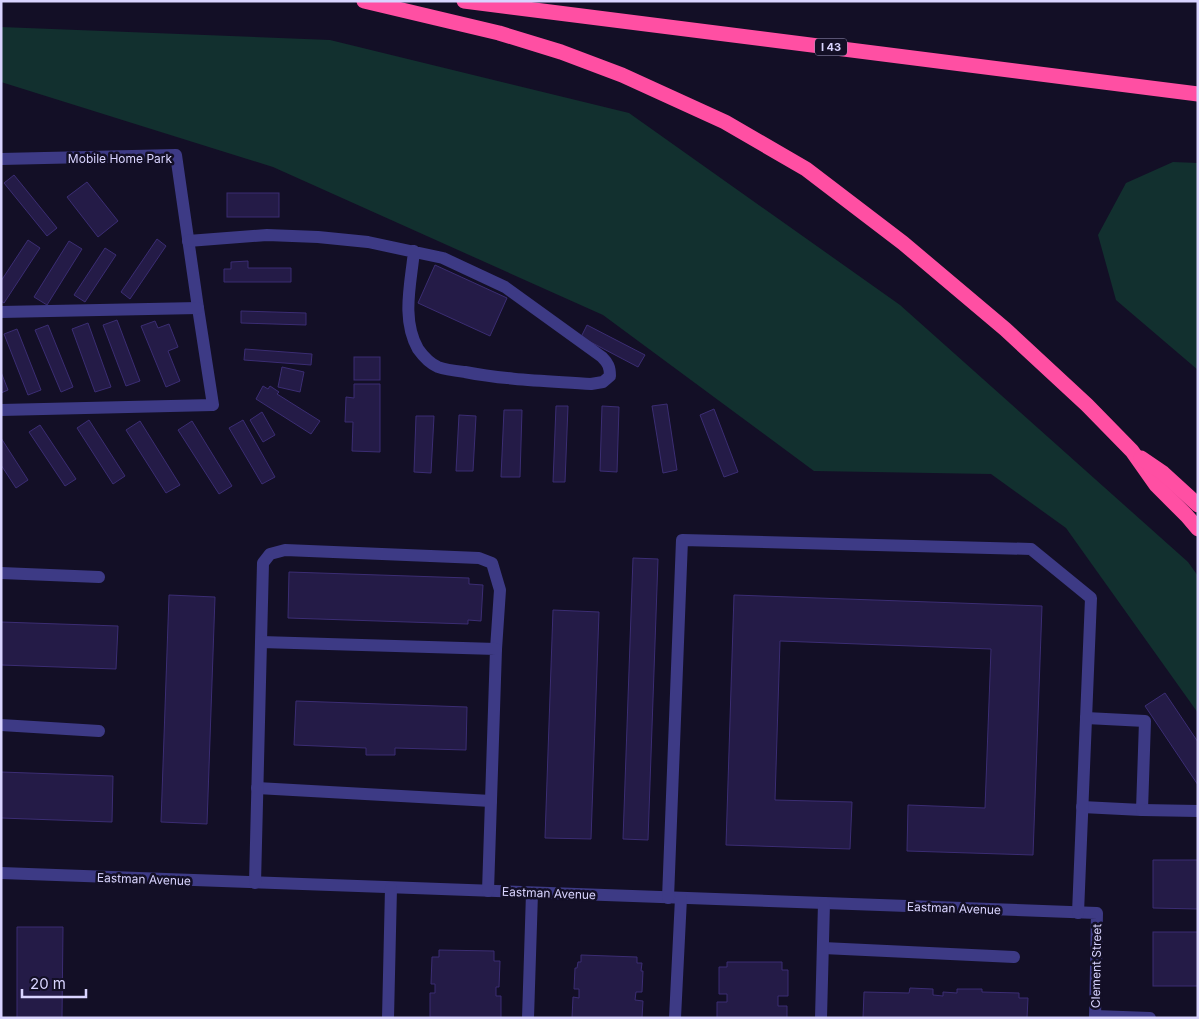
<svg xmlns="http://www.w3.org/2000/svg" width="1199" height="1019" font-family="Inter,sans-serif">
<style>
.green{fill:#12302f}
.building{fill:#241b47;stroke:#3b2d73}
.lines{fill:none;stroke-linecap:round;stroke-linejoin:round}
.minor{stroke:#3d3a85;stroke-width:12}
.highway{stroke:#ff4fa3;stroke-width:15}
.labels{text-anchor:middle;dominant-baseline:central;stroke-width:5;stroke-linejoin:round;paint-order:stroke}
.shield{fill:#130f26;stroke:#9e99be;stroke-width:1}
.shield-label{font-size:11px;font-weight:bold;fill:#d9d4ff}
.street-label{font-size:12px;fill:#d9d4ff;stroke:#130f26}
</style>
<rect width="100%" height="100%" fill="#130f26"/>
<!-- green -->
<g class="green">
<path d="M1,27L330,40L629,113L900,305L1188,562L1198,576V713L1066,528L991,474L814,471L603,315L273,167L1,82Z"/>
<path d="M1173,162L1198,163V370L1116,300L1098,235L1126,183Z"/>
</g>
<!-- building -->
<g class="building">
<path d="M14,175L57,228L47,236L4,183Z"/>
<path d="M87,182L118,221L98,237L67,197Z"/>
<rect x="227" y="193" width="52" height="24"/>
<path d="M157,239L166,246L130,299L121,292Z"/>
<path d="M28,240L40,248L4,303L1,301V281Z"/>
<path d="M69,241L82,249L47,305L34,297Z"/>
<path d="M105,248L116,255L85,302L74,295Z"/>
<path d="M248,261V268H291V282H224V269H231V262Z"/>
<path d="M435,265L507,298L490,336L418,303Z"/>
<path d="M241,311L306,313V325L241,323Z"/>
<path d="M117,320L140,381L126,386L103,325Z"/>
<path d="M155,321L158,328L169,324L178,347L168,351L180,381L166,387L141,326Z"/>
<path d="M88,323L111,387L95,392L72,329Z"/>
<path d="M48,325L73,387L61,392L35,330Z"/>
<path d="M587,325L645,355L638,367L581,337Z"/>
<path d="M17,329L41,390L28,395L4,334Z"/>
<path d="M245,349L312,354L311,365L244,360Z"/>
<rect x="354" y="357" width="26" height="23"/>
<path d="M282,367L304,372L300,392L278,387Z"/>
<path d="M1,372L8,390L1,393Z"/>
<path d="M354,384H380V452L352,451L353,422H345L346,397L354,398Z"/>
<path d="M263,386L268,389L270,386L279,392L277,394L320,421L311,434L256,399Z"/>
<path d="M667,404L677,470L663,473L652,406Z"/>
<path d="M556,406H568L565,482H553Z"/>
<path d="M602,406L619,407L617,472L600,471Z"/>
<path d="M714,409L738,472L724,477L700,415Z"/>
<path d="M504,410H522L520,477H501Z"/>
<path d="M262,412L275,435L263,442L250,420Z"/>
<path d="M459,415L476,416L473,471H456Z"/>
<path d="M416,416H434L431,473L414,472Z"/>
<path d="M89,420L125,476L113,484L77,428Z"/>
<path d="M243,420L275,477L262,484L229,428Z"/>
<path d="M140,421L180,485L166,493L126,430Z"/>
<path d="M192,421L232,486L219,494L178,430Z"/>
<path d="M40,425L76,479L65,486L29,432Z"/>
<path d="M1,438L28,480L16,488L1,465Z"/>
<path d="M633,558L658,559L648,840L623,839Z"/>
<path d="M289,572L469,578V584L483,585L481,621L468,620V624L288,618Z"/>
<path d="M169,595L215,597L207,824L161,822Z"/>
<path d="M734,595L1042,606L1033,855L907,851L908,805L985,808L991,649L780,641L775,800L852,802L850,849L726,845Z"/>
<path d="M553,610L599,612L591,839L545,838Z"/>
<path d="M1,622L118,626L116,669L1,665Z"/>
<path d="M1165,693L1198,742V785L1145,706Z"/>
<path d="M296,701L467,707L466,750L395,748V755H366V748L294,745Z"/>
<path d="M1,772L113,776L112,822L1,818Z"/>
<path d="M1153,860H1198V909L1153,908Z"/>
<path d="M17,927H63L62,1018H17Z"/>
<rect x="1153" y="932" width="45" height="54"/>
<path d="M439,950L494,951V961H500L499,987H496V996H501V1018L430,1017V993H435V984H431L432,957H439Z"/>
<path d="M581,955L637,957V963H642L641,971H643L642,992H636L635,1000L643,1001L642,1018H572L573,997L579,998V989H574L575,968H577L578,962H581Z"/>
<path d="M727,962H782V970H788V996H778V1006H787V1018H717V1002H727V994H719V967H727Z"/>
<path d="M910,988L933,989V995L943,996V992L957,993V989H982V992L1019,993V998H1028L1027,1018H863L864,992L909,993Z"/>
</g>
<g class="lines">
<!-- minor -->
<g class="minor">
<path d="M1,159L176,155L198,308L213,405L1,410"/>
<path d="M188,241L267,235L318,237L368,242L443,258L505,287L602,357C608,363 610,367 610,376L603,382L591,384C549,381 506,380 465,372C456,371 446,370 438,367C431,364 423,356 418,349C401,319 411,283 414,251"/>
<path d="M1,312L198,308"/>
<path d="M1,573L99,577"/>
<path d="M261,642L263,563L270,554L285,550L479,558L492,563L500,590L496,649"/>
<path d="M1,725L99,731"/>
<path d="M257,788L491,801"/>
<path d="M1082,807L1142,810L1145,721L1086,718"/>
<path d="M1142,810L1198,811"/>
<path d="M1,873L1097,913L1095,1018"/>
<path d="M255,883L261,642L496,649L488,891"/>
<path d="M668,898L682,540L1031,549L1091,598L1078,913"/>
<path d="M823,948L1014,957"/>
<path d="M1095,1016L1150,1018"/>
<path d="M388,1018L391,888"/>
<path d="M528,1018L532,893"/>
<path d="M675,1018L681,898"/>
<path d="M821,1018L824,903"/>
</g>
<!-- highway -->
<g class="highway">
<path d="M364,1L499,33L561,52L622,75L725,122L806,169L903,243L1005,329L1087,405L1132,451L1156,485L1187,516L1198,529"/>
<path d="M464,1L1198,94"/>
<path d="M1141,458L1163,473L1198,505"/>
</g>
</g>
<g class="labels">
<!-- shield labels -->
<rect class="shield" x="815" y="38.5" width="32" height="17" rx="4"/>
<g class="shield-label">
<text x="831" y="47">I 43</text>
</g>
<!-- street labels -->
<g class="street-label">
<text x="120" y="158">Mobile Home Park</text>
<text transform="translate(144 879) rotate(2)">Eastman Avenue</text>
<text transform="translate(549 893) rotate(2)">Eastman Avenue</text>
<text transform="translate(954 908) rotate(2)">Eastman Avenue</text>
<text transform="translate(1096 966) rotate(-89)">Clement Street</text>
</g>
</g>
<!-- border -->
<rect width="1199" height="1019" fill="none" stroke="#d9d4ff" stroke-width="5"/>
<!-- scale -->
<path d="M22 989v8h64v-8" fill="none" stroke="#d9d4ff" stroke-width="2.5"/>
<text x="30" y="989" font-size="15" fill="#d9d4ff" stroke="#130f26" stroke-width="4" paint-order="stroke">20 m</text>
</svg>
